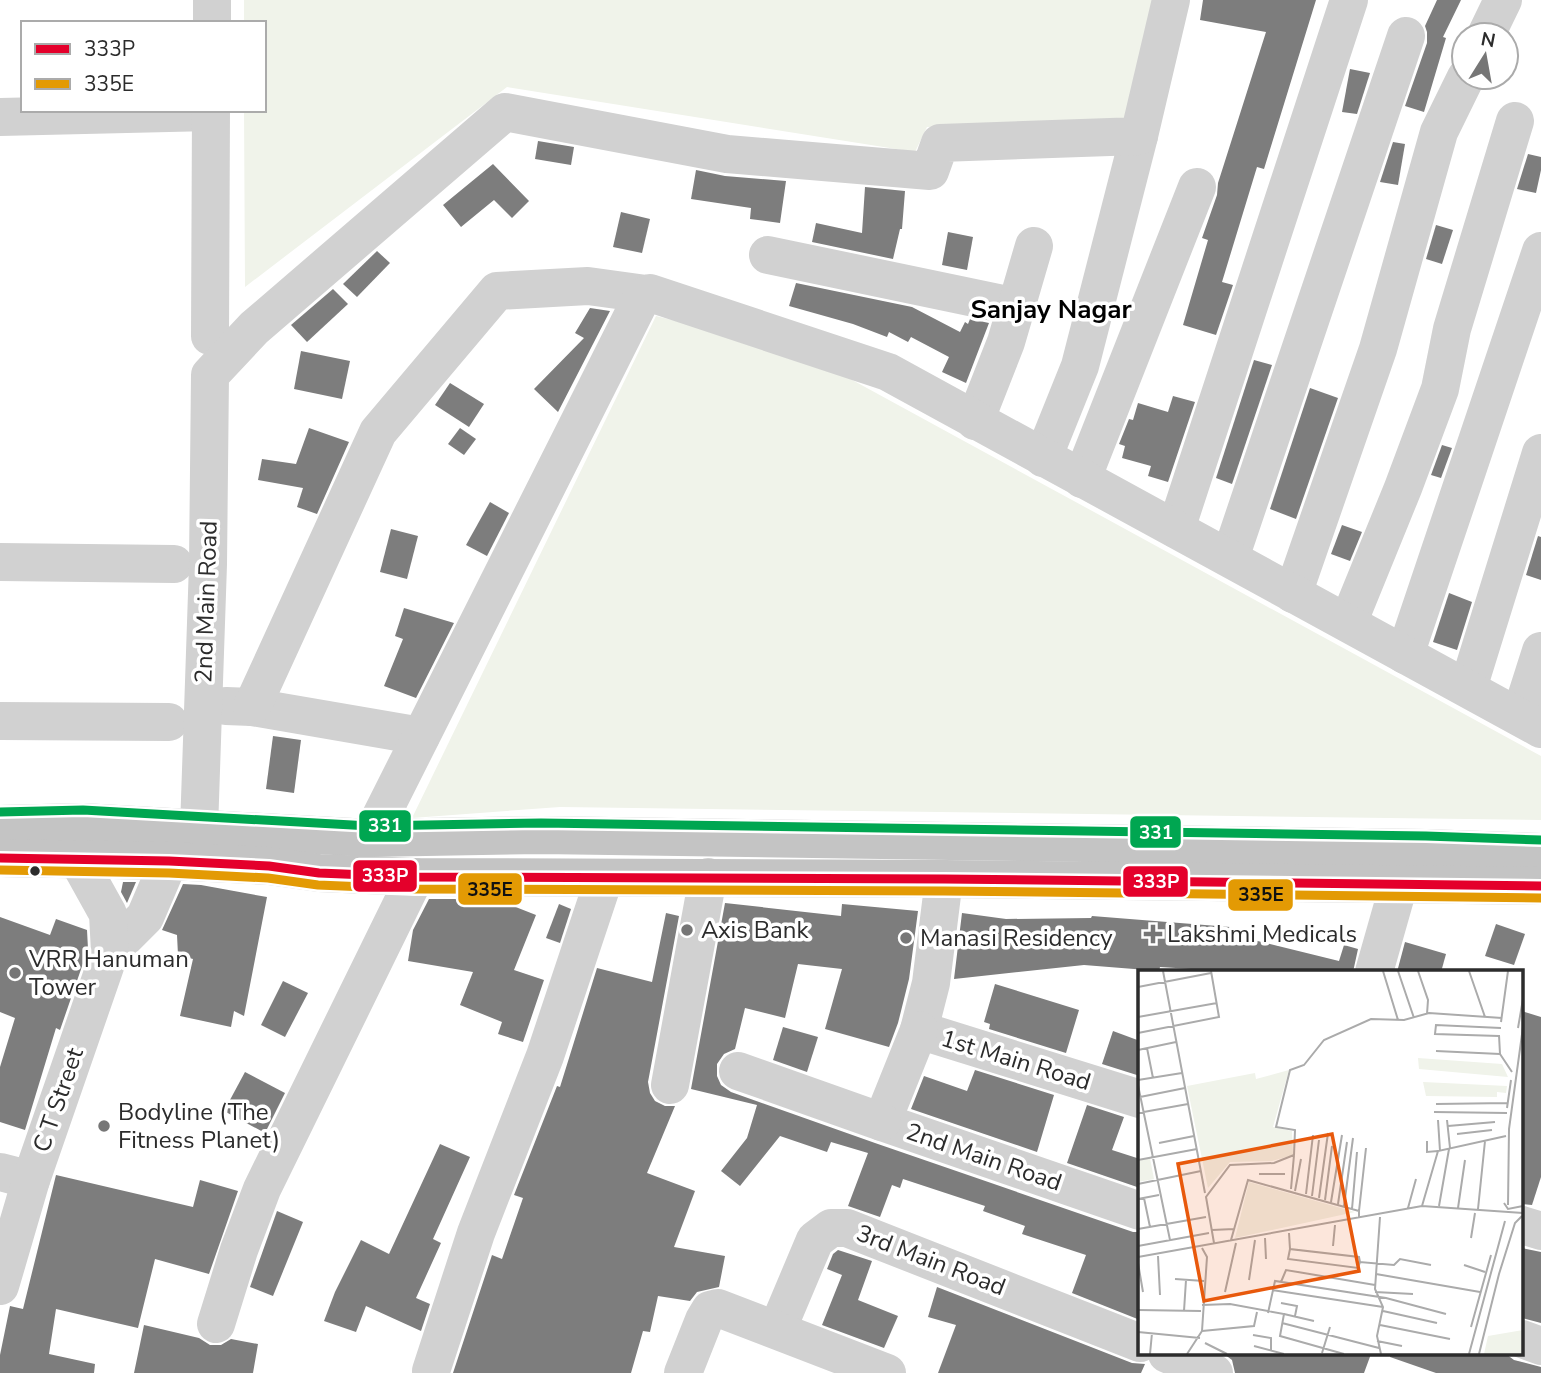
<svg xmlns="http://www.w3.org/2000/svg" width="1541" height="1373" font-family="'Nunito Sans',sans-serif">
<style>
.green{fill:#f0f3ea}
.building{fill:#7d7d7d}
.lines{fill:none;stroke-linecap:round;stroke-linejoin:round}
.minor{stroke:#d1d1d1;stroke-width:38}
.major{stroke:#c4c4c4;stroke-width:38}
.bus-1-casing{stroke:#fff;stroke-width:14}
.bus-2-casing{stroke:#fff;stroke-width:14}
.bus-3-casing{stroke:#fff;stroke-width:14}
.bus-1{stroke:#e4002b;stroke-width:9}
.bus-2{stroke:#e39a04;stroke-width:9}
.bus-3{stroke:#00a651;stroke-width:9}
.bus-dot{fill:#2c2c2c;stroke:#fff;stroke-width:2.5}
.poi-dot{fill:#767676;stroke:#fff;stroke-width:2.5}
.labels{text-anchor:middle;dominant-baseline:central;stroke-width:7;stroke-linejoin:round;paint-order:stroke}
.street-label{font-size:24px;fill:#2c2c2c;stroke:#fff}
.poi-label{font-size:24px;fill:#2c2c2c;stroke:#fff;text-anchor:start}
.neighbourhood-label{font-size:26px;font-weight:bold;fill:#000;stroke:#fff}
.inset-road{fill:none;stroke:#ababab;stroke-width:2}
.view{fill:#e8590c;fill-opacity:0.15;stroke:#e8590c;stroke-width:3.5}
.inset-edge{fill:none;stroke:#2c2c2c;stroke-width:3.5}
.line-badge{stroke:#fff;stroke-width:2.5}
.badge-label{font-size:19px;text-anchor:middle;font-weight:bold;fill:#fff}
.pale-badge-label{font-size:19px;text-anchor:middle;font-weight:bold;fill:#111}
</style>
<rect width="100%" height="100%" fill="#fff"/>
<!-- green -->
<g class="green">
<path d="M244,0H1162L1131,132L927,127L915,152L507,87L245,287L244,110H264V23H244Z"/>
<path d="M656,316L801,352L1541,756V820L560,807L412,818Z"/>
</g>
<!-- building -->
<g class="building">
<path d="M1203,0H1316L1264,169L1257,167L1222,282L1233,285L1216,335L1183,325L1208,240L1202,238L1217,195L1218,183L1266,32L1200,20Z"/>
<path d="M1437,0H1461L1443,37L1446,38L1424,112L1405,106L1427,43V32L1425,26Z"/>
<path d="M1350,69L1370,73L1357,114L1342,112Z"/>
<path d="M538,141L574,147L571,165L535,159Z"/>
<path d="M1393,142L1405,144L1398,185L1380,182Z"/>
<path d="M1528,154L1541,157V170L1536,193L1517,189Z"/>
<path d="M493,164L529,201L512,218L494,200L461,227L443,205Z"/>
<path d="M696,170L725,176L786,181L780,223L750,219L751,208L691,199Z"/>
<path d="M865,187L905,191L902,229H900L893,259L812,242L816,223L862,233Z"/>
<path d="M621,212L650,219L642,253L613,247Z"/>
<path d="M1436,225L1453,230L1442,264L1426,259Z"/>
<path d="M948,232L973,237L967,270L942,265Z"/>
<path d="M377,251L390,263L357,297L343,284Z"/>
<path d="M796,283L912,307L960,332L965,322L968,324L970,319L989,323L966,383L942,372L949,357L911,337L908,342L889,332L887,337L853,324L789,306Z"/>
<path d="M333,289L348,304L307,342L291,325Z"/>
<path d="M590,308L610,311L558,412L534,389L584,338L575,333Z"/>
<path d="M301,351L350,361L342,399L294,389Z"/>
<path d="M1254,360L1272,365L1232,484L1216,478Z"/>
<path d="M450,383L484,404L469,427L435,405Z"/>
<path d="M1310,388L1338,398L1296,519L1270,509Z"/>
<path d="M1173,396L1195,402L1168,482L1148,476L1151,466L1122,458L1125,446L1119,444L1129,419L1133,420L1138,403L1168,412Z"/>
<path d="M309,428L349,442L317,514L297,507L303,488L258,480L262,459L296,464Z"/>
<path d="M460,428L476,439L464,455L448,444Z"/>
<path d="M1442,445L1452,448L1441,478L1431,475Z"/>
<path d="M490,502L509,513L487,556L466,545Z"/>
<path d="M1342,525L1362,532L1350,561L1331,554Z"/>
<path d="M391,529L418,536L407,579L380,572Z"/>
<path d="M1538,536L1541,537V580L1526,575Z"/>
<path d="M1449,593L1472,602L1457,650L1433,642Z"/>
<path d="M404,608L454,623L416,698L384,686L403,639L395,636Z"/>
<path d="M273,736L301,740L294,793L266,789Z"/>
<path d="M123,882H136L127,903L121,892Z"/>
<path d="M183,884L201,885L267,897L244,1016L234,1011L231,1027L180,1016L193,959L178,955L177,935L162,930Z"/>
<path d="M429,899H495L536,915L514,970L544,980L523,1042L498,1034L502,1022L460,1005L473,972L408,961L413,930Z"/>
<path d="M725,903L841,916L842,904L918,911L909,979L898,1023L889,1047L825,1029L842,969L798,964L785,1018L745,1008L735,1049L724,1054L717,1064V1076L721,1085L731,1092L875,1143L1133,1232H1140V1320L1072,1293L1086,1255L1022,1234L1025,1226L983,1211L985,1206L903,1179L900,1188L892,1185L880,1217L848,1206L868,1153L831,1142L827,1152L780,1136L740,1186L721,1171L747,1138L757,1105L691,1089Z"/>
<path d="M559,904L571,909L560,943L546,938Z"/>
<path d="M666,913L679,916L648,1082L650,1093L655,1101L665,1106H675L647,1173L695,1191L674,1247L725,1256L719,1287L697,1292L690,1301L658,1296L650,1332L643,1331L631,1373H453L492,1255L502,1259L523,1198L514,1195L557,1086L560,1087L597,968L652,982Z"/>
<path d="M962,913L1006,919L1091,918L1092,916L1230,927L1229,934L1339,961L1344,945L1358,949L1353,972H1238L1160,967L1159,971L1084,965L954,979Z"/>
<path d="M0,917L50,935L56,919L87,930L88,949L60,1030L56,1028L25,1130L0,1122V1067L15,1018L0,1012Z"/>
<path d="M1496,924L1525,934L1514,965L1485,956Z"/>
<path d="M1405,942L1446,954L1441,972H1397Z"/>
<path d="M283,981L308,993L285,1037L261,1025Z"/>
<path d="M995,984L1079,1010L1066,1053L989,1029L990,1024L984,1022Z"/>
<path d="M1522,1011L1541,1017V1177L1532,1205L1522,1204Z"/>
<path d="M783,1027L818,1037L807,1072L773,1060Z"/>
<path d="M1113,1031L1140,1041V1076L1102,1064Z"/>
<path d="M975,1070L1054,1095L1037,1152L911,1109L924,1076L967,1091Z"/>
<path d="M245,1072L285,1093L265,1133L224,1111Z"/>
<path d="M1087,1105L1124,1117L1112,1150L1140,1159V1188L1067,1163Z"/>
<path d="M440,1144L470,1157L433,1239L441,1243L416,1298L430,1304L421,1331L366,1306L356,1332L324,1321L335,1292L361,1240L389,1254Z"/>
<path d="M56,1175L193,1207L200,1180L238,1191L209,1274L155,1259L138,1328L56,1309L49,1354L95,1364L94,1373H0V1355L10,1306L23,1309Z"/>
<path d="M277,1211L303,1222L273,1296L250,1287Z"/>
<path d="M1522,1248L1541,1252V1323L1522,1318Z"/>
<path d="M838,1250L872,1261L858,1300L898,1316L884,1348L822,1325L842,1275L827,1269L833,1254Z"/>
<path d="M937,1287L1132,1363L1145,1364L1141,1373H938L956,1325L928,1317Z"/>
<path d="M144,1325L199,1338L210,1345H221L231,1339L258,1344L253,1373H134Z"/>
<path d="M1224,1354H1371L1364,1373H1235L1232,1360Z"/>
<path d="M1390,1354H1506L1514,1360L1541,1367V1373H1436L1390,1357Z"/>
</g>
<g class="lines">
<!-- minor -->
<g class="minor">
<path d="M212,23V0"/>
<path d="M1486,35L1503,0"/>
<path d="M0,117L211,112"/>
<path d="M768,255L1017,307"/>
<path d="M210,336L211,110"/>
<path d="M975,421L1006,342L1034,246"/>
<path d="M1043,458L1080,366L1139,136"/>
<path d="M1082,479L1197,187"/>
<path d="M1176,529L1349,0"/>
<path d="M1230,558L1406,36"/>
<path d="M0,562L174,564"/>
<path d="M1293,594L1378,349L1439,132L1466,77"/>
<path d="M1348,623L1403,488L1440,389L1452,329L1515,121"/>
<path d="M1405,655L1541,251"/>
<path d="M1468,688L1541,453"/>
<path d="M226,706L252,707L421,736"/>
<path d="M252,707L378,432L497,291L588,286L646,294"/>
<path d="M1520,717L1541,651"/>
<path d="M0,721L169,722"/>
<path d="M199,829L208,564L210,375L254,328L505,112L727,154L930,171L940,143L1139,136L1171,0"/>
<path d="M370,838L642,297L650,293L888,372L1541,729"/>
<path d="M944,879L931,983L919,1030L1140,1099"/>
<path d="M110,952L145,917L169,861"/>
<path d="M1374,972L1399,884"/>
<path d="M919,1030L882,1122L1140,1211"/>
<path d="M738,1071L882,1122"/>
<path d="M670,1085L708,877"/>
<path d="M0,1172L31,1180"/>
<path d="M1522,1225L1541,1231"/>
<path d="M0,1286L31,1180L110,952L108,914L83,869V858"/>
<path d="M216,1324L239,1250L262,1189L415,877"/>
<path d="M777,1330L815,1240L831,1228H847L1140,1343"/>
<path d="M1522,1339L1541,1346"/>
<path d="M1167,1354L1214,1373"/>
<path d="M431,1371L476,1233L545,1056L604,879"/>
<path d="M683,1373L704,1320L710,1310L718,1308L887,1373"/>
</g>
<!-- major -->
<g class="major">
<path d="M0,824L82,822L370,838L541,835L1426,848L1541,852"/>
<path d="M0,858L169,861L269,866L319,873L415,877L944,879L1541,886"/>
</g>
<!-- bus-1 casing -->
<g class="bus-1-casing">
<path id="bus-1" d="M0,858L169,861L269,866L319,873L415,877L944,879L1541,886"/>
</g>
<!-- bus-2 casing -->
<g class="bus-2-casing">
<path id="bus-2" d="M0,870L169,873L268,878L318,885L415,889L944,891L1541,898"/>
</g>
<!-- bus-3 casing -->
<g class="bus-3-casing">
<path id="bus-3" d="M0,812L83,810L370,826L541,823L1426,836L1541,840"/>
</g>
<!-- bus-1 -->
<use href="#bus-1" class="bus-1"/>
<!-- bus-2 -->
<use href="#bus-2" class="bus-2"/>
<!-- bus-3 -->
<use href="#bus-3" class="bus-3"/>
</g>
<!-- markers -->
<circle class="bus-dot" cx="35" cy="871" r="6"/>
<g class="poi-dot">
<circle cx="687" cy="930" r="7"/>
<path d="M1149.5 923.5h7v7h7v7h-7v7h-7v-7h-7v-7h7z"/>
<circle cx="906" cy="938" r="7"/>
<circle cx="15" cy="973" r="7"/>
<circle cx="104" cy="1126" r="7"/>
</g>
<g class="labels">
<!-- street labels -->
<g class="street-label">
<text transform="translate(206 602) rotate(-88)">2nd Main Road</text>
<text transform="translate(1016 1060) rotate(17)">1st Main Road</text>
<text transform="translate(58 1100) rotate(-71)">C T Street</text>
<text transform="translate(984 1157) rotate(19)">2nd Main Road</text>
<text transform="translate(931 1260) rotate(21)">3rd Main Road</text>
</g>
<!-- poi labels -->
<g class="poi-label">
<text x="701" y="930">Axis Bank</text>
<text x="1167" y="934">Lakshmi Medicals</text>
<text x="920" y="938">Manasi Residency</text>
<text x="29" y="959">VRR Hanuman<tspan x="29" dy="28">Tower</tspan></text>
<text x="118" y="1112">Bodyline (The<tspan x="118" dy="28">Fitness Planet)</tspan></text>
</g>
<!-- neighbourhood labels -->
<g class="neighbourhood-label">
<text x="1051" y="309">Sanjay Nagar</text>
</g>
</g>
<!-- overview -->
<g transform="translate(1138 970)">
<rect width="385" height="385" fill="#fff"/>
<path d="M280,88L364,94L370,107L281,99ZM151,100L135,157L154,161L155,185L134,191L92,192L70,218L49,116L117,103L118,109ZM285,112L369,116L368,123L359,122V127L288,126ZM12,188L16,209L0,212V191ZM111,212L217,242L97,268ZM385,360V384H346L350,366Z" fill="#f0f3ea"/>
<path class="inset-road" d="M25,1L67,223M245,1L260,50M260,1L276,48M280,1L290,30L289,44M331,1L347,47M0,17L73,3M0,47L79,33M363,52L370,1M380,58L385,29M0,63L81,47L73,1M361,65L362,84L374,102M361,66L297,64L298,55L363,58M9,78L15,108M0,80L38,72M298,81L362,84M0,110L44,103M0,115L32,270M2,127L47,118M298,134L370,133M369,138L373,110M296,142L369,143M0,143L50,134M300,150L302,181M309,150L312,178M310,156L357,152M319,164L354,160M289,171V182L300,181M21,173L56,166M0,190L59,179M121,204H147M0,214L63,201M153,219L156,185M157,221L163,189M168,224L175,165M174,226L181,170M6,228L12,257M181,228L190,163M0,229L21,225M187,230L194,176M193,232L204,165M366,233L370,239L385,236M200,234L209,172M370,235L371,159L385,57M206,236L215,168M284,236L300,181L368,166M301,236L311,179M270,238L278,209M320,238L327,190M214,239L219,182M340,239L347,171M221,241L228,178M242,247L237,319L245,337L239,366L243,384M0,259L68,247M74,260L96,259M151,263L152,279L221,287L222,292M127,268L128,289M333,268L337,243M93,270L110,210L221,241V247M76,273L68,227L92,195L136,193L156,185L157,160L138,157L152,100L166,95L186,70L233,49L266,50L291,43L364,48M0,276L71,263M195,276L197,255M152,279L150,289L220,298L222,292L256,295L262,289L293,295M20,286L22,325M0,287L284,236L385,243M0,293L5,322M326,295L347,302M238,304L342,322M37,309L66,311M111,310L117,270M143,312L148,300L237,315M134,320L245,337M87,322L98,273M237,322L275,324M143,333L159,336L157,346M64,335L92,334L146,344L142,366L206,384M0,340L63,341M46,341L48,310M245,341L299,353M130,343L137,311L248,328L308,344M146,344L176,351M144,353L241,378M242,355L312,369M333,357L353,285M64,361L116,356L119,342M0,362L62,368M115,365L133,368V380M239,371L264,376M67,373L89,384M116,376L146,384M184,383L192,357M12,384L14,363M49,384L64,361L69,287L64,278M331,384L367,251M341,384L361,304L377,253L384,246"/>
<path class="view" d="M194,164L221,301L66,331L40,194Z"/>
<rect width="385" height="385" class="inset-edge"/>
</g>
<g class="line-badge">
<rect x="358" y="809" width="54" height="34" rx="7" fill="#00a651"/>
<rect x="1129" y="815" width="53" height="34" rx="7" fill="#00a651"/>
<rect x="352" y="859" width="66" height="34" rx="7" fill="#e4002b"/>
<rect x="1122" y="865" width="67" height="33" rx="7" fill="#e4002b"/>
<rect x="457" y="872" width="66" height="34" rx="7" fill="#e39a04"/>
<rect x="1227" y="878" width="67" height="34" rx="7" fill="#e39a04"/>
</g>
<g class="badge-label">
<text x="385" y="832">331</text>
<text x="1156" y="839">331</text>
<text x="385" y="882">333P</text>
<text x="1156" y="888">333P</text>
</g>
<g class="pale-badge-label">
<text x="490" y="896">335E</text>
<text x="1261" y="901">335E</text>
</g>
<!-- legend -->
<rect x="21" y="21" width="245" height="91" fill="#ffffff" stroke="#ababab" stroke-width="2"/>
<rect x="35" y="44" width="35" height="10" fill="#e4002b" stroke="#ababab" stroke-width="2"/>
<text x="84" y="56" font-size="21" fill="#2c2c2c">333P</text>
<rect x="35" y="79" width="35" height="10" fill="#e39a04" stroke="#ababab" stroke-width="2"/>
<text x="84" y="91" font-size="21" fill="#2c2c2c">335E</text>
<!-- north arrow -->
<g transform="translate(1485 56) rotate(11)"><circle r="33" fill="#ffffff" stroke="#ababab" stroke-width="2"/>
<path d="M0-5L12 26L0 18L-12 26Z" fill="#767676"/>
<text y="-10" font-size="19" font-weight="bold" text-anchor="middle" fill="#2c2c2c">N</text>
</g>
</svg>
